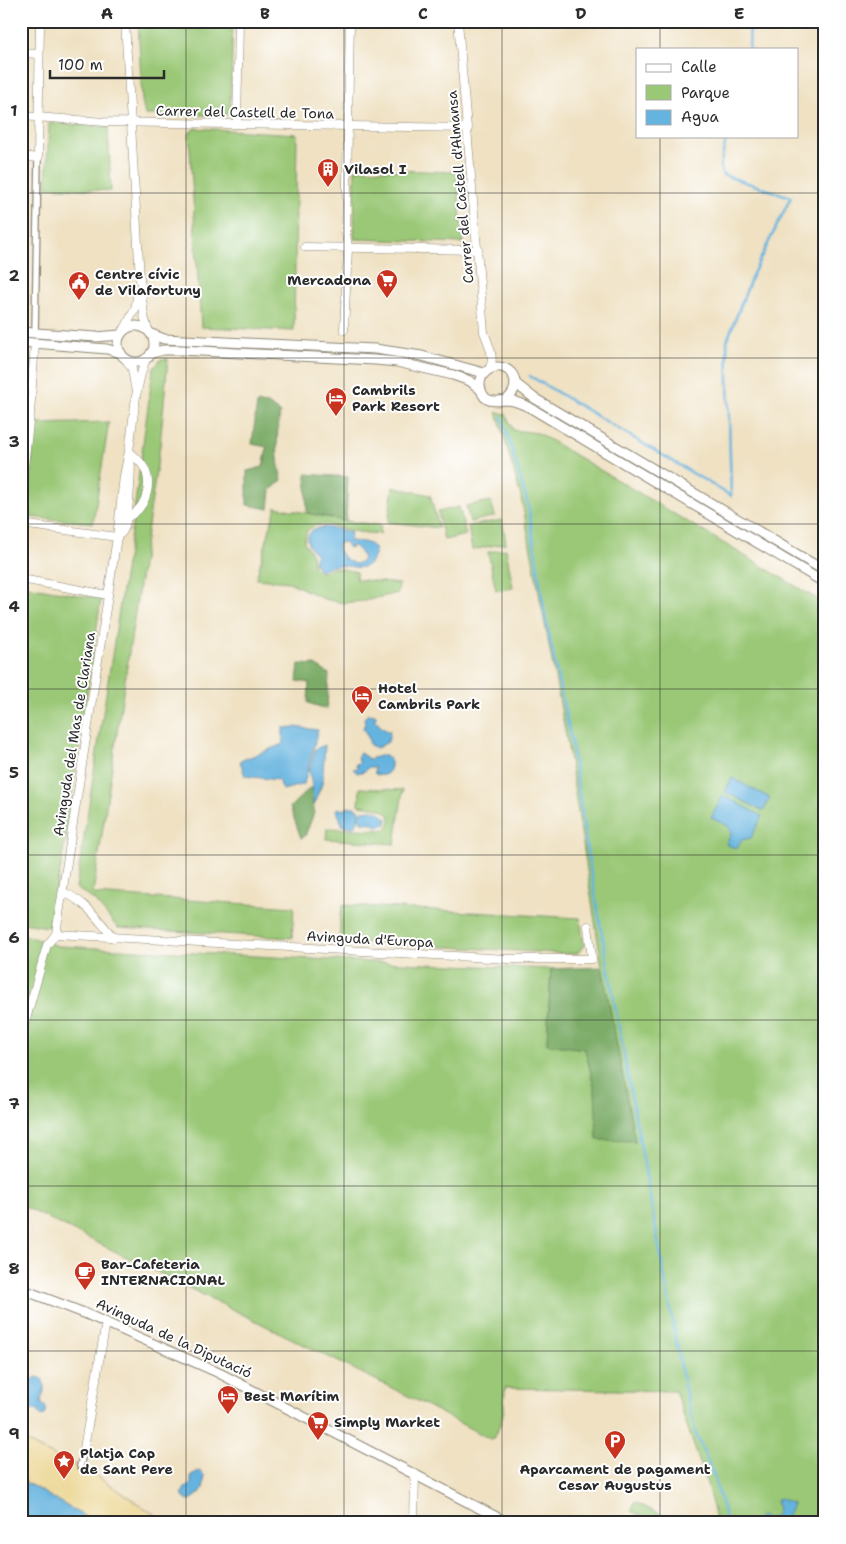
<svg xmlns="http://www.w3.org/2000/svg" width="846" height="1544" font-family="'Shantell Sans',sans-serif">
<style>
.green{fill:#9ac876;stroke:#627a50}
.forest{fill:#7bac67;stroke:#536c49}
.sand{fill:#eeda9e;stroke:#8c8264}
.water{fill:#65b3df;stroke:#486f85;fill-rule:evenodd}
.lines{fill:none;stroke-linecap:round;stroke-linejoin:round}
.stream{stroke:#65b3df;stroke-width:2.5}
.pedestrian-casing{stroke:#8d8676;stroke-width:8}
.minor-casing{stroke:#8d8676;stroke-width:9}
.tertiary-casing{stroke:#8d8676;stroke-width:11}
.pedestrian{stroke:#fff;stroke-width:5.5}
.minor{stroke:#fff;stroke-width:8}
.tertiary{stroke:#fff;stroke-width:9}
.grid{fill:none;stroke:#2b2b2b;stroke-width:1;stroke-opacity:0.55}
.labels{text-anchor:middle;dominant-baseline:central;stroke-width:4;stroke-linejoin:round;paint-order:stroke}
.street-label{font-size:14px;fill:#2b2b2b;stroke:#fff}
.poi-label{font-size:14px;font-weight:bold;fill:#2b2b2b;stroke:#fff;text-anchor:start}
.neatline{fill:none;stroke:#2b2b2b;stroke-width:2}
.grid-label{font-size:16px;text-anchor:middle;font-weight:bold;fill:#2b2b2b}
</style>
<rect width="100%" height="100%" fill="#fff"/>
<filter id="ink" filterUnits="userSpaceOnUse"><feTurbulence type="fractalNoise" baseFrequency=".02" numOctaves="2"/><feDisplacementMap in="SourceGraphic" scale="10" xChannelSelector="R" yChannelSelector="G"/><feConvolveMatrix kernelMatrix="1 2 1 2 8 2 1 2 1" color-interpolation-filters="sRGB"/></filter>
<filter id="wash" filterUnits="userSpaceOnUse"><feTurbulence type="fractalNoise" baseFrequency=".0096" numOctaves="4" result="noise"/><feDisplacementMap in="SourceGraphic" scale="20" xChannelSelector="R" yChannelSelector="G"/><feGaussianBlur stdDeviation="1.12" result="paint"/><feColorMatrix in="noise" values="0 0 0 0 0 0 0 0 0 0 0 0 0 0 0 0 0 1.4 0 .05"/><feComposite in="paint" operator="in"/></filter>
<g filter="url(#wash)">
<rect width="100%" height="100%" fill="#efe1c2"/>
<!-- green -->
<g class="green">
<path d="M138,21H233L230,113L225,115H145L142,100Z"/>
<path d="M49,123L108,127L111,191L46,187Z"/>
<path d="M194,128L297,134L294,331L201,327L189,134Z"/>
<path d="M355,169L457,172L463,243L354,239Z"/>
<path d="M161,359H168L160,445L93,894L294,907L292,938L118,928L94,900L76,888L132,526L153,369Z"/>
<path d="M497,412L506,414L513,430L538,433L819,600L825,606V1523H717L706,1481L675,1391L505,1388C504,1408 505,1421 492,1440L414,1399L21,1205V934L58,946L352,961L551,969L547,1043L585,1049L595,1090L597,1112L635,1141L602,967L567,741L521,497Z"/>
<path d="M109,422L93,523L28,517L34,424Z"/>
<path d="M393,487L430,495L439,528L388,522Z"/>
<path d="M491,501L495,516L470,522L466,506Z"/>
<path d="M276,507L346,521L381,525L380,534C371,533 361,533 352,531C336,528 320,518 307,531L304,542L312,554L313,566L317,570L322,572L333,568L342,569L357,572L356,579L399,584L398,593L364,601L343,603L324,599L289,582L256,579Z"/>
<path d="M459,507L466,535L444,540L438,512Z"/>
<path d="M502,520L506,543L472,550L468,526Z"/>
<path d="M506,549L513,588L496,591L488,552Z"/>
<path d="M21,585L101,599L61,867L48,927L29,924L21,922Z"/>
<path d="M360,788L403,790L395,844L326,839L327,828L379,830L386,829C400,809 373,807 359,805Z"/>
<path d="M343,905L580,918L584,945L578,953L572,954L340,941V916Z"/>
<path d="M635,1502L677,1523H655L631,1511Z"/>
</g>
<!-- forest -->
<g class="forest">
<path d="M257,403L268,404L280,413C276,436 276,458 282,480L271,490L269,509L247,505V471L263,467L267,447L252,444Z"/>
<path d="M306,474L348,477L346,521L307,513Z"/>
<path d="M299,664L315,665L329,674L327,709L308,703L309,683L297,681Z"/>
<path d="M312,786L314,813L305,836L301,838L290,807Z"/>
<path d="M602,967L635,1141L597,1140L595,1090L585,1049L547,1044L551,969Z"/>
</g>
<!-- sand -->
<path class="sand" d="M21,1438L39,1449L94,1474L167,1523H96L27,1483L21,1478Z"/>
<!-- water -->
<g class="water">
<path d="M323,527L337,529L351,533L349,541C359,542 372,540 375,551C369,578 352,563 334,566C328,566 324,570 318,569L314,562L316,554L309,546L307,538L312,530ZM345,542L349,548L354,546L360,552L363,559L361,562L354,564L344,558L338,549L339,543Z"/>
<path d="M368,714L376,715V718L374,719L382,728L390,732L388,742L377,748L370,745L368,737L363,728L365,723L364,718Z"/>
<path d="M295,727L318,730L304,784L283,790L278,780L245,776L240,761L283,744V728Z"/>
<path d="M325,745L322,784L313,806L312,786L309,771L315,749Z"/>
<path d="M360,753L369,759L383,755H386L391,762C392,772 385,778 375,774L374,767H369L365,771L357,773L353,769L357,768L356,764L360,762L357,757Z"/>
<path d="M732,778L770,798L763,811L725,792Z"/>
<path d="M723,795L762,816L751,838L741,840L737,849L726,844L731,834L728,826L711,818Z"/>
<path d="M348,807H355L360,811L357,823L353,827L343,826C340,821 340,815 336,811L337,808L344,810Z"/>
<path d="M372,810L379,812L387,819L386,824L379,827L372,823L361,822L359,817L362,811Z"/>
<path d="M38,1377L42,1379L45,1386L41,1403C46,1407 48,1408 45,1415L41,1417L37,1410H30L22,1405C22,1394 27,1379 38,1377Z"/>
<path d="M199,1471L204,1475C206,1489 200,1495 188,1501L183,1497L182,1493L185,1488L191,1484V1475Z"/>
<path d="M21,1478L27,1483L96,1523H21Z"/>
<path d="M779,1498L792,1503L785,1523H757L758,1517L761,1516L770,1519C778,1515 779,1509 776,1501Z"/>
</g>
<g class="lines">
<!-- stream -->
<g class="stream">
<path d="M749,49L750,21"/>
<path d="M530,376L731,496L727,341L752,276L791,197L723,175L720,166L727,136"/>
<path d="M502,417L528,505L546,621L571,740L588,856L685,1390L696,1434L713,1473L727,1523"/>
</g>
</g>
</g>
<g filter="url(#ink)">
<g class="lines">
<!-- pedestrian casing -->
<g class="pedestrian-casing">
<g id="pedestrian">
<path d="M35,333L38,158"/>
<path d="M80,1466L83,1454"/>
</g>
</g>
<!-- minor casing -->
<g class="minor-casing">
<g id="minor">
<path d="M125,21L140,279L144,316L148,330"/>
<path d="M458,21L484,332C488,343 496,359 489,369"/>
<path d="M21,53L39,54"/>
<path d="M21,116L105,122L468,128"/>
<path d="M237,124L239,21"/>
<path d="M21,156L38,158L40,21"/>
<path d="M305,247L478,250"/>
<path d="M124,330L135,309L138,291"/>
<path d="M344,330L348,248L346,233L350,21"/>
<path d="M125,358L132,369L135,387"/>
<path d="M21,492L30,414L35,343"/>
<path d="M124,505L123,512L130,516C148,506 154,479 141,463C137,458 133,455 129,451"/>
<path d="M21,524L117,537"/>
<path d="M117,537C119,535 121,534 123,531C129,522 132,467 130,455"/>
<path d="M21,579L108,595"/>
<path d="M63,892C88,903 97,919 114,938"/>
<path d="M56,934L117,537L124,476L129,451L136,396L141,374L146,358"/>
<path d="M56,934L508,959H592L588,926"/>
<path d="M21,1037L47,945L56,934"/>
<path d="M83,1454L106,1322"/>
<path d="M414,1523L415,1474"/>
</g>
</g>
<!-- tertiary casing -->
<g class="tertiary-casing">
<g id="tertiary">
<circle cx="136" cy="344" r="18"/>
<path d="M21,332L96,337L120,335"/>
<path d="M151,334L164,339L375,349L422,356L484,373"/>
<path d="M21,342L107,349L121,353"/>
<path d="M151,353L164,350H182L375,360L397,362L453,375L470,381L480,389"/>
<path d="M515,383L534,398L825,571"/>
<path d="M506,400C516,393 519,378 508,370C494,361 476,374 481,390C485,404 496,401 506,400C514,400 522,404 529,407L825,583"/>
<path d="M21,1289L84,1313L219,1373L508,1523"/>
</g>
</g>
<!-- pedestrian -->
<use href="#pedestrian" class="pedestrian"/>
<!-- minor -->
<use href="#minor" class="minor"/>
<!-- tertiary -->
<use href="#tertiary" class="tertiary"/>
</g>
</g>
<!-- grid -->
<path class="grid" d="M186,21V1523M344,21V1523M502,21V1523M660,21V49M660,136V1523M21,193H825M21,358H825M21,524H825M21,689H825M21,855H825M21,1020H825M21,1186H825M21,1351H825"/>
<!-- icons -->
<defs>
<g id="building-pin" transform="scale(1.125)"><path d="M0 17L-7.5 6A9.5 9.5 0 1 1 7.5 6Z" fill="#c8321e" stroke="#fff"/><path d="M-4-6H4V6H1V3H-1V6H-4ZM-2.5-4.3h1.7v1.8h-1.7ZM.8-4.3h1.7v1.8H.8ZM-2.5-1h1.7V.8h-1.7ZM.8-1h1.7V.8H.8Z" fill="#fff"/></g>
<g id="supermarket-pin" transform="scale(1.125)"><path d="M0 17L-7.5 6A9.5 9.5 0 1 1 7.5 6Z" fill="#c8321e" stroke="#fff"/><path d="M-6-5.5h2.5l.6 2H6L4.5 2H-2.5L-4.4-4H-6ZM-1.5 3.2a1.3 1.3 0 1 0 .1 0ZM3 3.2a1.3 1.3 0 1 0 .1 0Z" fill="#fff"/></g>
<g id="civic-pin" transform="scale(1.125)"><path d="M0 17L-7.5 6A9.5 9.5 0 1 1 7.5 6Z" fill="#c8321e" stroke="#fff"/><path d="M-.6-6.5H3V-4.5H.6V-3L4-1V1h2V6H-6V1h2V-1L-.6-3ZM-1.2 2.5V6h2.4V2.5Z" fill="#fff"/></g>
<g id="hotel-pin" transform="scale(1.125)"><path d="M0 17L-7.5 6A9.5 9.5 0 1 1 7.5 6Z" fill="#c8321e" stroke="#fff"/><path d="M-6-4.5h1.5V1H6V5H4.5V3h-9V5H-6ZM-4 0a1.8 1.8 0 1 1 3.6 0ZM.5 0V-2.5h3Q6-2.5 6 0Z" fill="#fff"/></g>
<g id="cafe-pin" transform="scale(1.125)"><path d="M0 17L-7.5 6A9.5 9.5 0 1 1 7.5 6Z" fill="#c8321e" stroke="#fff"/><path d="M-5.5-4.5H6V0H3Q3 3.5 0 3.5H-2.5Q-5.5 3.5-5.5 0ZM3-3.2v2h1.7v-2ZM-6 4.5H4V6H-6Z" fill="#fff"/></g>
<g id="parking-pin" transform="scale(1.125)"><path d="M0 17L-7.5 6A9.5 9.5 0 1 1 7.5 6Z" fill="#c8321e" stroke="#fff"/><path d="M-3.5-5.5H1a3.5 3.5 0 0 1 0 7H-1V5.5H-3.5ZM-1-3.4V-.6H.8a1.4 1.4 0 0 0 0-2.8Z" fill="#fff"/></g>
<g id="sight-pin" transform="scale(1.125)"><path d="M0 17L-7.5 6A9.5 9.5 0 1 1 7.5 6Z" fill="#c8321e" stroke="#fff"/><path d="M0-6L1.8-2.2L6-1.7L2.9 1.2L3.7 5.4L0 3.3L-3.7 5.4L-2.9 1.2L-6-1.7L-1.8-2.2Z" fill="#fff"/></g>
</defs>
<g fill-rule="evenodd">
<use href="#building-pin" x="328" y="169"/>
<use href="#supermarket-pin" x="387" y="280"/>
<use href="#civic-pin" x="79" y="282"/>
<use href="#hotel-pin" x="336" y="398"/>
<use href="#hotel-pin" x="362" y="696"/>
<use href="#cafe-pin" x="85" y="1272"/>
<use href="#hotel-pin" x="228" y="1396"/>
<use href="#supermarket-pin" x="318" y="1422"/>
<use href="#parking-pin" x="615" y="1441"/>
<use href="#sight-pin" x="64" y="1461"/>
</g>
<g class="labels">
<!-- street labels -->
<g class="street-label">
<text transform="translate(245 112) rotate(1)">Carrer del Castell de Tona</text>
<text transform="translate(460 187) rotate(-95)">Carrer del Castell d'Almansa</text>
<text transform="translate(74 734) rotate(-81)">Avinguda del Mas de Clariana</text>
<text transform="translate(370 939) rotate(3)">Avinguda d'Europa</text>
<text transform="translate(174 1338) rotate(25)">Avinguda de la Diputació</text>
</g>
<!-- poi labels -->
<g class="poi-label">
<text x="344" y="169">Vilasol I</text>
<text x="95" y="274">Centre cívic<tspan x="95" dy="16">de Vilafortuny</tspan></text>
<text x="371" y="280" text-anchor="end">Mercadona</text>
<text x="352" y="390">Cambrils<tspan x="352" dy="16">Park Resort</tspan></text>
<text x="378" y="688">Hotel<tspan x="378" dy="16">Cambrils Park</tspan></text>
<text x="101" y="1264">Bar-Cafeteria<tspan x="101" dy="16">INTERNACIONAL</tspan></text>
<text x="244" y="1396">Best Marítim</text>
<text x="334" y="1422">Simply Market</text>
<text x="80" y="1453">Platja Cap<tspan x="80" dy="16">de Sant Pere</tspan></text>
<text x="615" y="1469" text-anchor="middle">Aparcament de pagament<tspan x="615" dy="16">Cesar Augustus</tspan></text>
</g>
</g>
<!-- margin -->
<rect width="846" height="1544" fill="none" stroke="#fff" stroke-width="55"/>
<!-- legend -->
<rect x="636" y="48" width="162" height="90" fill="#ffffff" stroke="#aaaaaa"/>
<rect x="646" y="64" width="25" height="8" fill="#ffffff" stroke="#aaaaaa"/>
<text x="681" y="72" font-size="15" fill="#2b2b2b">Calle</text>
<rect x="646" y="85" width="25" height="15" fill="#9ac876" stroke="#aaaaaa"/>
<text x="681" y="98" font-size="15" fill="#2b2b2b">Parque</text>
<rect x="646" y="110" width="25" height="15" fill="#65b3df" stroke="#aaaaaa"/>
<text x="681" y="122" font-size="15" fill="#2b2b2b">Agua</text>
<!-- scale -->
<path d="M50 70v8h114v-8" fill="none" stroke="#2b2b2b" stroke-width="2.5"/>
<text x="58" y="70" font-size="15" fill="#2b2b2b" stroke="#ffffff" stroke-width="4" paint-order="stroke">100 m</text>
<rect x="28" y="28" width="790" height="1488" class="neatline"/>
<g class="grid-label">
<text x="107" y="19">A</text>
<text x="265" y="19">B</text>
<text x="423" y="19">C</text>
<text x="581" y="19">D</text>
<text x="739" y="19">E</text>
<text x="14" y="116">1</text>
<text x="14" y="281">2</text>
<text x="14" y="447">3</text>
<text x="14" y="612">4</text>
<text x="14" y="778">5</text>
<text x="14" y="943">6</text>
<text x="14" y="1109">7</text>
<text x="14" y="1274">8</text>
<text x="14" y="1439">9</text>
</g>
</svg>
